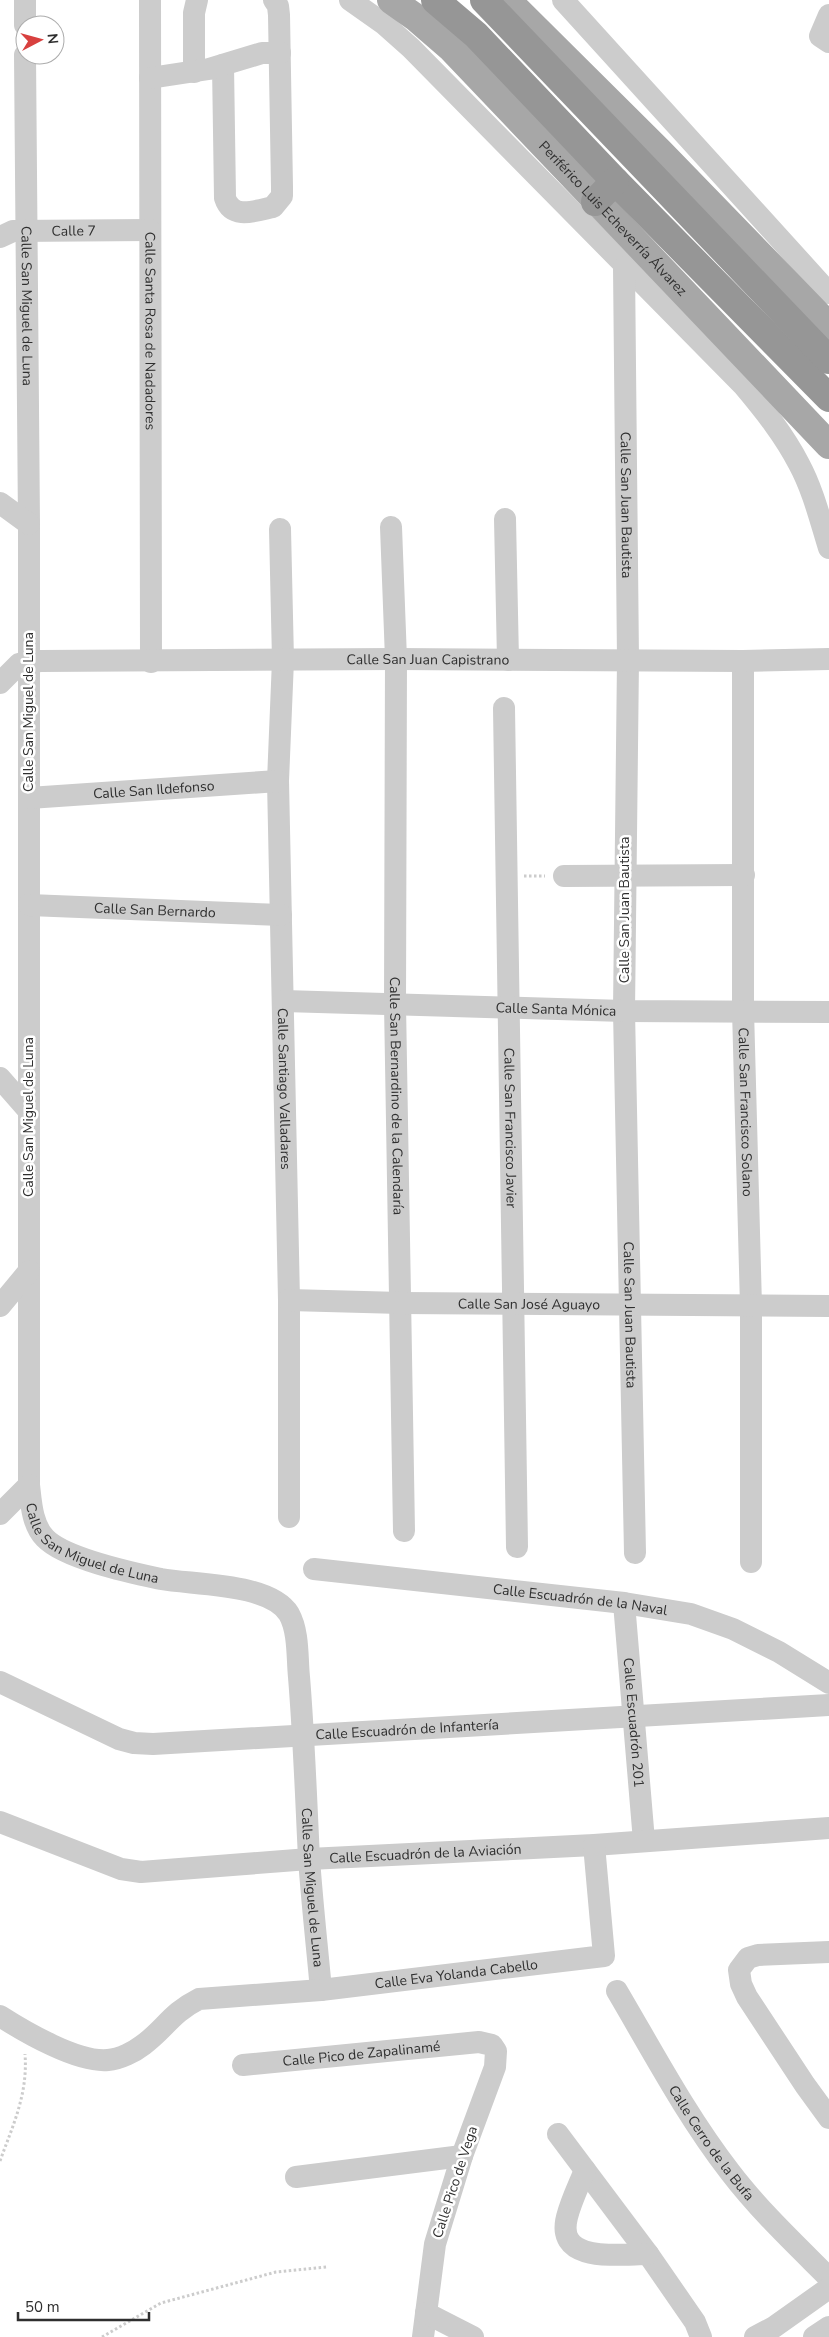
<svg xmlns="http://www.w3.org/2000/svg" width="829" height="2337" font-family="'Nunito Sans',sans-serif">
<style>
.lines{fill:none;stroke-linecap:round;stroke-linejoin:round}
.path{stroke:#ccc;stroke-width:3;stroke-dasharray:2.5 2.5;stroke-linecap:butt}
.minor{stroke:#ccc;stroke-width:22}
.major{stroke:#a7a7a7;stroke-width:28}
.highway{stroke:#969696;stroke-width:28}
.labels{text-anchor:middle;dominant-baseline:central;stroke-width:5;stroke-linejoin:round;paint-order:stroke}
.street-label{font-size:14px;fill:#2f2f2f;stroke:#fff}
</style>
<rect width="100%" height="100%" fill="#fff"/>
<g class="lines">
<!-- path -->
<g class="path">
<path d="M524,876H545"/>
<path d="M0,2161C13,2125 28,2094 25,2054"/>
<path d="M102,2337L161,2303L276,2272L327,2267"/>
</g>
<!-- minor -->
<g class="minor">
<path d="M25,0V25"/>
<path id="s1" d="M150,0L151,662"/>
<path d="M350,0L384,24L411,48L743,385C764,410 784,435 799,464C813,490 820,519 829,548"/>
<path d="M563,0L829,293"/>
<path d="M829,15L820,36L829,42"/>
<path id="s2" d="M25,55L29,524V1485C31,1502 32,1525 45,1538C65,1559 133,1573 161,1579C194,1585 270,1583 289,1614C299,1632 297,1658 299,1677C304,1738 306,1798 309,1858C312,1902 317,1946 321,1990"/>
<path d="M223,65L225,198C232,220 255,211 273,207L282,196V187L279,15L278,6L274,0"/>
<path d="M194,72V13L197,0"/>
<path d="M150,78L209,69L262,53H280"/>
<path id="s3" d="M0,237L13,231L150,230"/>
<path id="s4" d="M624,267L628,660L624,1011L635,1553"/>
<path d="M0,503L29,524"/>
<path d="M505,519L508,660"/>
<path id="s5" d="M391,527L396,659L395,1004L404,1531"/>
<path id="s6" d="M280,529L283,660L278,781L289,1300V1517"/>
<path id="s7" d="M743,661V1010L751,1306V1562"/>
<path id="s8" d="M0,683L19,664L40,661L396,659L743,661L829,659"/>
<path id="s9" d="M504,708L517,1547"/>
<path id="s10" d="M29,798L278,781"/>
<path d="M564,876L744,875"/>
<path id="s11" d="M29,905L281,915"/>
<path id="s12" d="M284,1001L624,1011L829,1012"/>
<path d="M0,1078L28,1110"/>
<path id="s13" d="M289,1300L401,1303L829,1306"/>
<path d="M0,1306L29,1271"/>
<path d="M0,1514L29,1485"/>
<path id="s14" d="M314,1569L624,1603L691,1614L733,1629L779,1652L829,1683"/>
<path id="s15" d="M624,1603L644,1841"/>
<path id="s16" d="M0,1682L119,1739L134,1743L153,1744L829,1705"/>
<path id="s17" d="M0,1822L121,1869L141,1872L309,1859L594,1845L829,1828"/>
<path d="M829,1952L758,1955L748,1958L739,1970L741,1984L747,1997L805,2085L829,2118"/>
<path id="s18" d="M617,1991C653,2052 686,2115 730,2172C759,2210 795,2244 829,2278"/>
<path id="s19" d="M0,2016C25,2032 78,2063 108,2060C120,2059 134,2052 143,2045C165,2029 171,2013 199,1999L321,1990L604,1956L594,1845"/>
<path id="s20" d="M243,2065L479,2042L492,2045L496,2051L495,2067L462,2156L435,2244L423,2337"/>
<path d="M558,2134L648,2254L695,2322L701,2337"/>
<path d="M585,2170C579,2185 571,2201 567,2217C555,2264 620,2254 648,2254"/>
<path d="M296,2177L462,2156"/>
<path d="M426,2313L473,2337"/>
<path d="M755,2337L774,2327L829,2288"/>
<path d="M814,2337L829,2327"/>
</g>
<!-- major -->
<g class="major">
<path id="s21" d="M391,0L415,17L452,49L829,445"/>
<path d="M504,0L517,10L660,152L829,326"/>
</g>
<!-- highway -->
<g class="highway">
<path d="M435,0L476,35L615,181L829,398"/>
<path d="M484,0L829,360"/>
<path d="M595,202L615,181"/>
</g>
</g>
<g class="labels">
<!-- street labels -->
<g class="street-label">
<text stroke="none"><textPath href="#s21" startOffset="312">Periférico Luis Echeverría Álvarez</textPath></text>
<text stroke="none"><textPath href="#s3" startOffset="75">Calle 7</textPath></text>
<text stroke="none"><textPath href="#s2" startOffset="251">Calle San Miguel de Luna</textPath></text>
<text stroke="none"><textPath href="#s1" startOffset="331">Calle Santa Rosa de Nadadores</textPath></text>
<text stroke="none"><textPath href="#s4" startOffset="238">Calle San Juan Bautista</textPath></text>
<text stroke="none"><textPath href="#s8" startOffset="436">Calle San Juan Capistrano</textPath></text>
<text transform="translate(28 712) rotate(-90)">Calle San Miguel de Luna</text>
<text stroke="none"><textPath href="#s10" startOffset="125">Calle San Ildefonso</textPath></text>
<text stroke="none"><textPath href="#s11" startOffset="126">Calle San Bernardo</textPath></text>
<text transform="translate(624 910) rotate(-90)">Calle San Juan Bautista</text>
<text stroke="none"><textPath href="#s12" startOffset="272">Calle Santa Mónica</textPath></text>
<text stroke="none"><textPath href="#s6" startOffset="560">Calle Santiago Valladares</textPath></text>
<text stroke="none"><textPath href="#s5" startOffset="569">Calle San Bernardino de la Calendaría</textPath></text>
<text stroke="none"><textPath href="#s7" startOffset="451">Calle San Francisco Solano</textPath></text>
<text transform="translate(28 1117) rotate(-90)">Calle San Miguel de Luna</text>
<text stroke="none"><textPath href="#s9" startOffset="420">Calle San Francisco Javier</textPath></text>
<text stroke="none"><textPath href="#s13" startOffset="240">Calle San José Aguayo</textPath></text>
<text stroke="none"><textPath href="#s4" startOffset="1048">Calle San Juan Bautista</textPath></text>
<text stroke="none"><textPath href="#s2" startOffset="1528">Calle San Miguel de Luna</textPath></text>
<text stroke="none"><textPath href="#s14" startOffset="268">Calle Escuadrón de la Naval</textPath></text>
<text stroke="none"><textPath href="#s15" startOffset="120">Calle Escuadrón 201</textPath></text>
<text stroke="none"><textPath href="#s16" startOffset="421">Calle Escuadrón de Infantería</textPath></text>
<text stroke="none"><textPath href="#s17" startOffset="435">Calle Escuadrón de la Aviación</textPath></text>
<text stroke="none"><textPath href="#s2" startOffset="2022">Calle San Miguel de Luna</textPath></text>
<text stroke="none"><textPath href="#s19" startOffset="488">Calle Eva Yolanda Cabello</textPath></text>
<text stroke="none"><textPath href="#s20" startOffset="119">Calle Pico de Zapalinamé</textPath></text>
<text stroke="none"><textPath href="#s18" startOffset="179">Calle Cerro de la Bufa</textPath></text>
<text transform="translate(455 2182) rotate(-72)">Calle Pico de Vega</text>
</g>
</g>
<!-- north arrow -->
<g transform="translate(40 40) rotate(84)"><circle r="24" fill="#ffffff" stroke="#acacac"/>
<path d="M0-4L9 19L0 12L-9 19Z" fill="#d8403f"/>
<text y="-8" font-size="14" font-weight="bold" text-anchor="middle" fill="#2f2f2f">N</text>
</g>
<!-- scale -->
<path d="M18 2312v8h131v-8" fill="none" stroke="#2f2f2f" stroke-width="2.5"/>
<text x="25" y="2312" font-size="15" fill="#2f2f2f" stroke="#ffffff" stroke-width="4" paint-order="stroke">50 m</text>
</svg>
